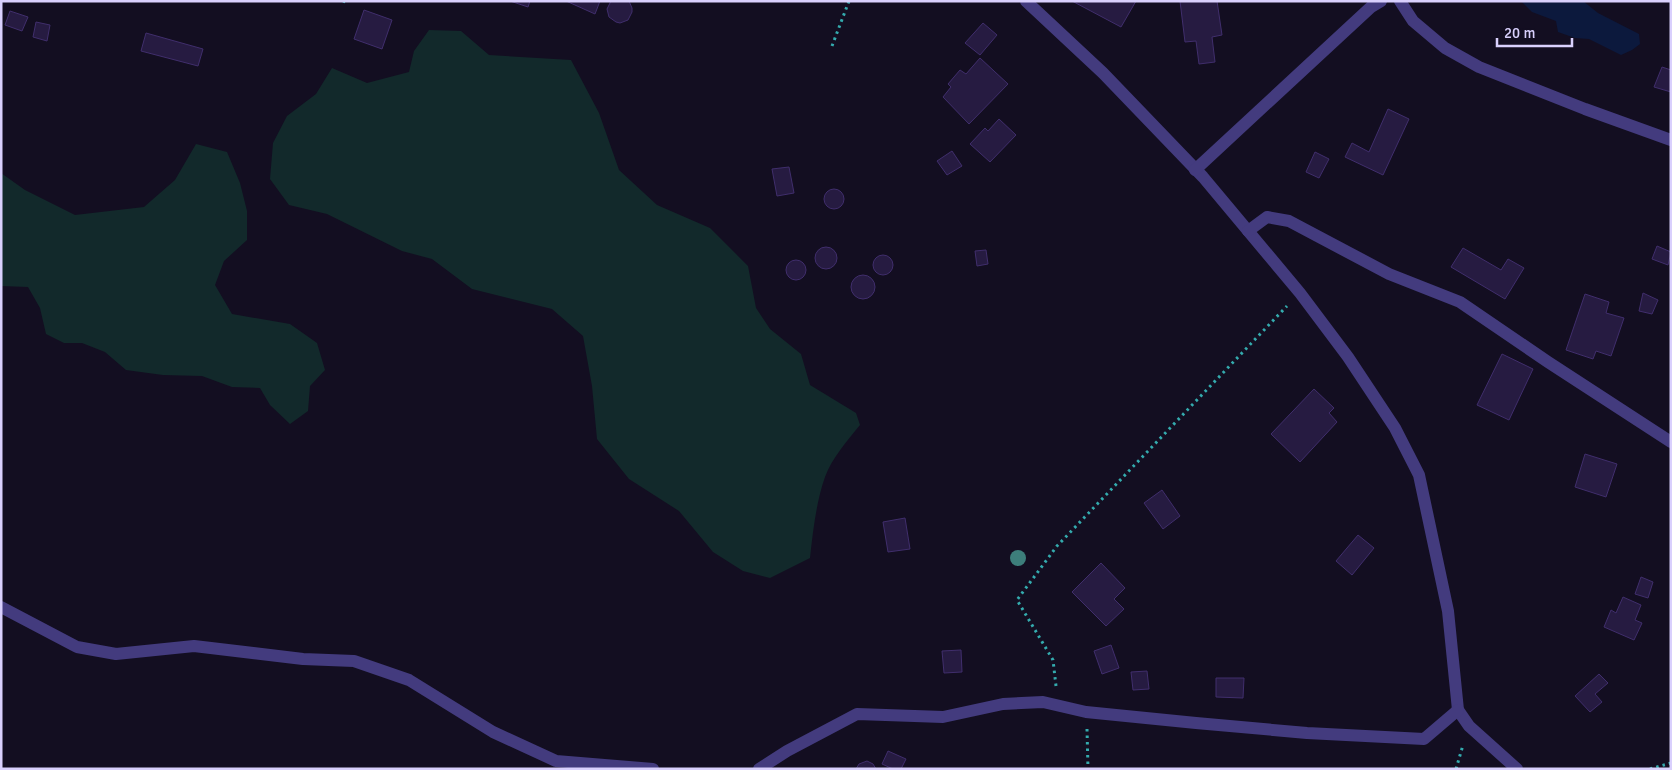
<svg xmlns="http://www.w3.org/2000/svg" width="1672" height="770" font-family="Signika,sans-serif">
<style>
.green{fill:#12292b}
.water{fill:#0c193d}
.building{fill:#261b41;stroke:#402e6c}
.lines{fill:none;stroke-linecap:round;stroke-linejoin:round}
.path{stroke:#34abae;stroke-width:3;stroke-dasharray:2.5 4;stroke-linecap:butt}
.minor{stroke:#433b7e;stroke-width:12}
.tree{fill:#3d7e7b}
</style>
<rect width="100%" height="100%" fill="#130e21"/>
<!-- green -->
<g class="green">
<path d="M429,30L461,31L489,55L571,60L599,113L619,170L657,205L710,228L748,266L756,308L770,329L801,354L810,385L856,413L860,425C847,441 832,458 825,477C816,503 813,531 810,558L770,578L743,571L713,552L679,511L629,479L597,439L592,386L583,336L552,309L472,289L432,259L402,251L327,214L289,205L270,179L273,143L287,116L316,94L332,68L367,83L409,72L414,51Z"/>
<path d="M196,144L227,152L240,183L247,211V240L224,261L215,285L232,314L290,324L317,343L325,370L310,386L308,411L290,424L270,405L260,388L232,387L202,376L163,375L126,370L105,352L82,343H64L46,334L40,308L28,287L1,286V173L25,190L75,215L144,207L175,180Z"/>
</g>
<!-- water -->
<path class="water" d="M1521,1H1583L1598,13L1639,34L1640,44L1632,50L1621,55L1589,39L1575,38L1558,32L1556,21L1532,12Z"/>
<!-- building -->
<g class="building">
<path d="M510,1H530L528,7Z"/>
<path d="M566,1H600L595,14Z"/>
<path d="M629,1L632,8V12L628,20L620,23L616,22L609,17L607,9L611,1Z"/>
<path d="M1072,1H1136L1121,27Z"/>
<path d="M1180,1H1217L1222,35L1212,37L1215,62L1199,64L1196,41L1185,42Z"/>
<path d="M364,10L392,20L382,49L354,39Z"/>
<path d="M10,11L28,17L22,31L5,25Z"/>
<path d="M36,22L50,25L47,41L33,37Z"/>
<path d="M983,23L997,35L980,55L965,43Z"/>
<path d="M146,33L203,49L198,66L141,51Z"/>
<path d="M980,58L1008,84L969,124L943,97L951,87L948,84L960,70L966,74Z"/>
<path d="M1662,67L1671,70V92L1654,87Z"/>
<path d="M1388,109L1409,119L1383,175L1345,157L1352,143L1369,152Z"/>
<path d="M999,119L1016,135L990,162L970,144L985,128L988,131Z"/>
<path d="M952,151L962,166L947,175L937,161Z"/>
<path d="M1315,152L1329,159L1319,178L1306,172Z"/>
<path d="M789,167L794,193L777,196L772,169Z"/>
<circle cx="834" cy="199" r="10"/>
<path d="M1657,246L1671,252L1668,265L1652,259Z"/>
<circle cx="826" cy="258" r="11"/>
<path d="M1463,248L1501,270L1508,259L1524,268L1505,299L1451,267Z"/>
<path d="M986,250L988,264L977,266L975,251Z"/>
<circle cx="883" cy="265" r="10"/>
<circle cx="796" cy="270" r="10"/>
<circle cx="863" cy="287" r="12"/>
<path d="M1643,293L1658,300L1652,314L1639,311Z"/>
<path d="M1585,294L1609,302L1606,313L1624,318L1611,356L1596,351L1593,359L1566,350Z"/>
<path d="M1502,354L1533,369L1509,420L1477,405Z"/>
<path d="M1314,389L1334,408L1329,413L1337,422L1300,462L1271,434Z"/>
<path d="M1585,454L1617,464L1606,497L1575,487Z"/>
<path d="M1162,490L1180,516L1163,529L1144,503Z"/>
<path d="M905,518L910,549L888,552L883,522Z"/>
<path d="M1358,535L1374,548L1352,575L1336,561Z"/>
<path d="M1101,563L1125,588L1114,599L1124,609L1106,626L1072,592Z"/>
<path d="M1641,577L1653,582L1648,598L1635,594Z"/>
<path d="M1623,597L1641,605L1635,620L1642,623L1634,640L1604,627L1611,610L1616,613Z"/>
<path d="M1111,645L1119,668L1102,674L1094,651Z"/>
<path d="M961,650L962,672L944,673L942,651Z"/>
<path d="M1147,671L1149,689L1133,690L1131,672Z"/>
<path d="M1599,674L1608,683L1595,694L1602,702L1590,712L1575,696Z"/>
<path d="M1216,678H1244L1243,698L1216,697Z"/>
<path d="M888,751L906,759L901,769H893L882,764Z"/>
<path d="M867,761L873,764L876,769H856L859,764Z"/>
</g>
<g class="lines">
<!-- path -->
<g class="path">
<path d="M343,1L346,2"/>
<path d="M832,46L849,1"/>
<path d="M1056,686L1053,660L1017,600L1057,546L1287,306"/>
<path d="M1087,729L1088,769"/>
<path d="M1456,769L1463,745"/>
<path d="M1650,769L1671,763"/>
</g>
<!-- minor -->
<g class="minor">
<path d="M1026,1L1103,73L1203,177L1300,293L1348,357L1395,428L1419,475L1448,611L1458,710L1469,726L1517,769"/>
<path d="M1400,1L1413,21L1445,48L1479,67L1585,109L1671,140"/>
<path d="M1195,170L1371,7L1381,1"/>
<path d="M1248,231L1267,217L1289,221L1389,274L1460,302L1548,362L1671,442"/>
<path d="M1,607L77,647L116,654L194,646L303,659L354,661L409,680L493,732L556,761L653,769"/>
<path d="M759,769L787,751L857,714L943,717L1003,704L1043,702L1086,712L1196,723L1307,733L1424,739L1458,710"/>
</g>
</g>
<!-- trees -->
<circle class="tree" cx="1018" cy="558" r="8"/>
<!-- border -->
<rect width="1672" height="770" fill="none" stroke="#d9d0fd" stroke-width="5"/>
<!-- scale -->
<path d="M1497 38v8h75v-8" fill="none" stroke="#d9d0fd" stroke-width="2.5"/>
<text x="1504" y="38" font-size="15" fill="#d9d0fd" stroke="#130e21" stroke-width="4" paint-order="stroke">20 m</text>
</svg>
